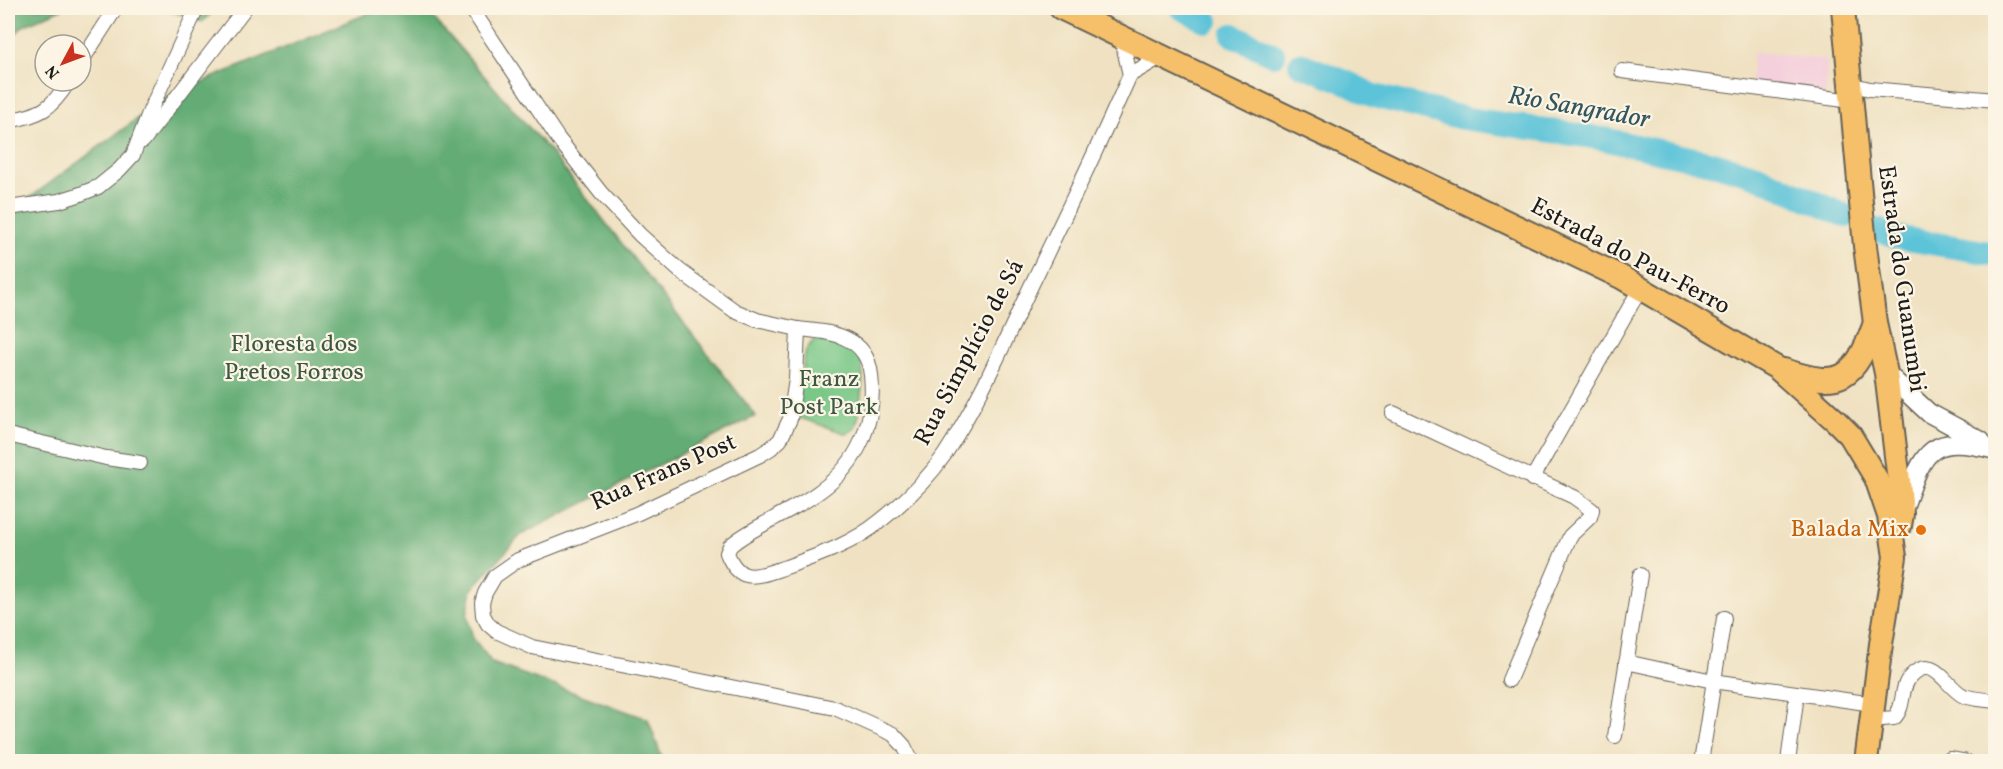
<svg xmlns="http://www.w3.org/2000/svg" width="2003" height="769" font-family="Vollkorn,serif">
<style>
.built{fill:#f4cfdc}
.green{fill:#7ac888;stroke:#4b7252;stroke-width:1.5}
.forest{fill:#63ac74;stroke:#406448;stroke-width:1.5}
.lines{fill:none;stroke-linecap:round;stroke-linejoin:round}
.river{stroke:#5bc3d8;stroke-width:24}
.minor-casing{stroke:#666156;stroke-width:16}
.tertiary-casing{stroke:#666156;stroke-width:21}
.primary-casing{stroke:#666156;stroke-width:26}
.minor{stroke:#fff;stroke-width:14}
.tertiary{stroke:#fff;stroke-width:18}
.primary{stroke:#f6c06b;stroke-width:22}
.food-dot{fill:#e8710a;stroke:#fcf5e5;stroke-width:2}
.labels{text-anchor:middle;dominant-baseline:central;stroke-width:4.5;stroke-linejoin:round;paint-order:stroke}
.street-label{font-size:24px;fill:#1c1c1c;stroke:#fcf5e5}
.park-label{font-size:24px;fill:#3d5842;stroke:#fcf5e5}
.food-label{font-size:24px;fill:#c56008;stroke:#fcf5e5;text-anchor:end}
.water-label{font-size:26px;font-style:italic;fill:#32565e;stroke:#fcf5e5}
</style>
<rect width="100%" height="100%" fill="#fcf5e5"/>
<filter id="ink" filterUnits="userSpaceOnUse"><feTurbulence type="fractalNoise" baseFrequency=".0167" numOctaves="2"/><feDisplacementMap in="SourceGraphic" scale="12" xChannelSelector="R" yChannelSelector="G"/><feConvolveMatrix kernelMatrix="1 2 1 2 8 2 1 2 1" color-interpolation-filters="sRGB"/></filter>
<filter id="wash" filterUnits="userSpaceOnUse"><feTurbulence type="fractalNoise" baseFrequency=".008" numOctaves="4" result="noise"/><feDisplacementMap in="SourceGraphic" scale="24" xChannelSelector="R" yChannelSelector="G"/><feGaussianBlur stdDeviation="1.35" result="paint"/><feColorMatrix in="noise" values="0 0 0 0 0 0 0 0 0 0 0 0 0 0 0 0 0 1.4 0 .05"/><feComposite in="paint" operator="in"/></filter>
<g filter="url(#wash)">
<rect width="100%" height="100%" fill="#efe1c1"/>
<!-- built -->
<path class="built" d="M1753,52L1827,60L1826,95L1751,86Z"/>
<!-- green -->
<path class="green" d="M816,337L849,342L861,359L863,377L859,415L855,428L847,434L797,417L794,411L806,350Z"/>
<!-- forest -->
<g class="forest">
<path d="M8,8H63L23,26L8,42Z"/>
<path d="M161,8H217L202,22Z"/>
<path d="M381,8H425L553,155L756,416L521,535L472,589L467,615L473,638L492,663L648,719L663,761H8V214L168,96Z"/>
</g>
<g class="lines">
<!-- river -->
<g class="river">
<path d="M1181,8L1207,21"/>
<path d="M1233,35L1274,55"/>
<path d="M1300,64L1348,83L1374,96L1463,118L1599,138L1717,164L1757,176L1846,216"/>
<path d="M1878,230L1895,237L1996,254"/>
</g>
</g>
</g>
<g filter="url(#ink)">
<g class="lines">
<!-- minor casing -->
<g class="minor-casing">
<g id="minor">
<path d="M471,8L557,137L601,193L640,235L680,271L735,311L757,320L798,329L796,379L790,419L780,440L771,448L760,455L636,514L518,560L495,576L485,593L482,603L483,615L488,624L496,631L532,647L835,708L893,734L904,746L912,762"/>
<path d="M1121,36L1130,75"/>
<path d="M81,62L116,8"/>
<path d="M1622,71L1852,101"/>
<path d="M1849,84L1870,89L1996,100"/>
<path d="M8,121C41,114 50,111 69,81"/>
<path d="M143,141L245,8"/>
<path d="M8,208L59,201L78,195L98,187L119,170L133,155L149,113L197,8"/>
<path d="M798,329C830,332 867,335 871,375C876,422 859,463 820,491C806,502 788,510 773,519C759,527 742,535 730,546L727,553C740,586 758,576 786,567C819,555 852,544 879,522C903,503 928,479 945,454C978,404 1004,343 1030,288C1064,218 1098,147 1130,75L1162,56"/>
<path d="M1393,413L1574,497L1592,510L1590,517L1570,536L1509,680"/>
<path d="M8,435L106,458L140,463"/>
<path d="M1532,479L1640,289"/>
<path d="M1626,662L1713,681L1873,704"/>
<path d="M1871,720L1894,718C1906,706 1899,688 1911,676C1934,652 1947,689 1964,696C1973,699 1985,700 1996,701"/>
<path d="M1615,736L1640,575"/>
<path d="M1950,759L1967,762"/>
<path d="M1701,762L1724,618"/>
<path d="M1788,762L1797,694"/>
</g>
</g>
<!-- tertiary casing -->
<g class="tertiary-casing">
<g id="tertiary">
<path d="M1886,373L1929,413L1981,441"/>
<path d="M1903,510C1924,450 1928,433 1996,450"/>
</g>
</g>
<!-- primary casing -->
<g class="primary-casing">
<g id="primary">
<path d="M1061,8L1621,277L1777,368L1836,421L1850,435L1876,478L1889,516L1895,557L1881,644L1866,762"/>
<path d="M1843,8L1865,246L1875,323L1886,373L1899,481L1902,514L1900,526"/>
<path d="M1784,370C1842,389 1854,380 1875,323"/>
</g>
</g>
<!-- minor -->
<use href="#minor" class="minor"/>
<!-- tertiary -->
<use href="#tertiary" class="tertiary"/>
<!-- primary -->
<use href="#primary" class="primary"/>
</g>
</g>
<!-- markers -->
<circle class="food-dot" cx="1921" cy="530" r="6"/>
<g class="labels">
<!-- street labels -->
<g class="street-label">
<text transform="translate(1630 257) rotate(28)">Estrada do Pau-Ferro</text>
<text transform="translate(1901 279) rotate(82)">Estrada do Guanumbi</text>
<text transform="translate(970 353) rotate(-62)">Rua Simplício de Sá</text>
<text transform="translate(664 473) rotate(-24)">Rua Frans Post</text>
</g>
<!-- park labels -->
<g class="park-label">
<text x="294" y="345">Floresta dos<tspan x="294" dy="28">Pretos Forros</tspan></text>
<text x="829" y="380">Franz<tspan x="829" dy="28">Post Park</tspan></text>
</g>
<!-- food labels -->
<g class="food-label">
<text x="1909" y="530">Balada Mix</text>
</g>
<!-- water labels -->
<g class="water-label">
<text transform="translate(1579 108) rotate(10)">Rio Sangrador</text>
</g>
</g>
<!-- margin -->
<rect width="2003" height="769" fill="none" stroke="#fcf5e5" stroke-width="30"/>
<!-- north arrow -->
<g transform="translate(63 63) rotate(229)"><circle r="28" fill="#fcf5e5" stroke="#a29e95" stroke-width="1.5"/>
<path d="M0-4.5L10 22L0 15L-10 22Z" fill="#c8321e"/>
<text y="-9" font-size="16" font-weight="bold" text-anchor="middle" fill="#1c1c1c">N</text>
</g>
</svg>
